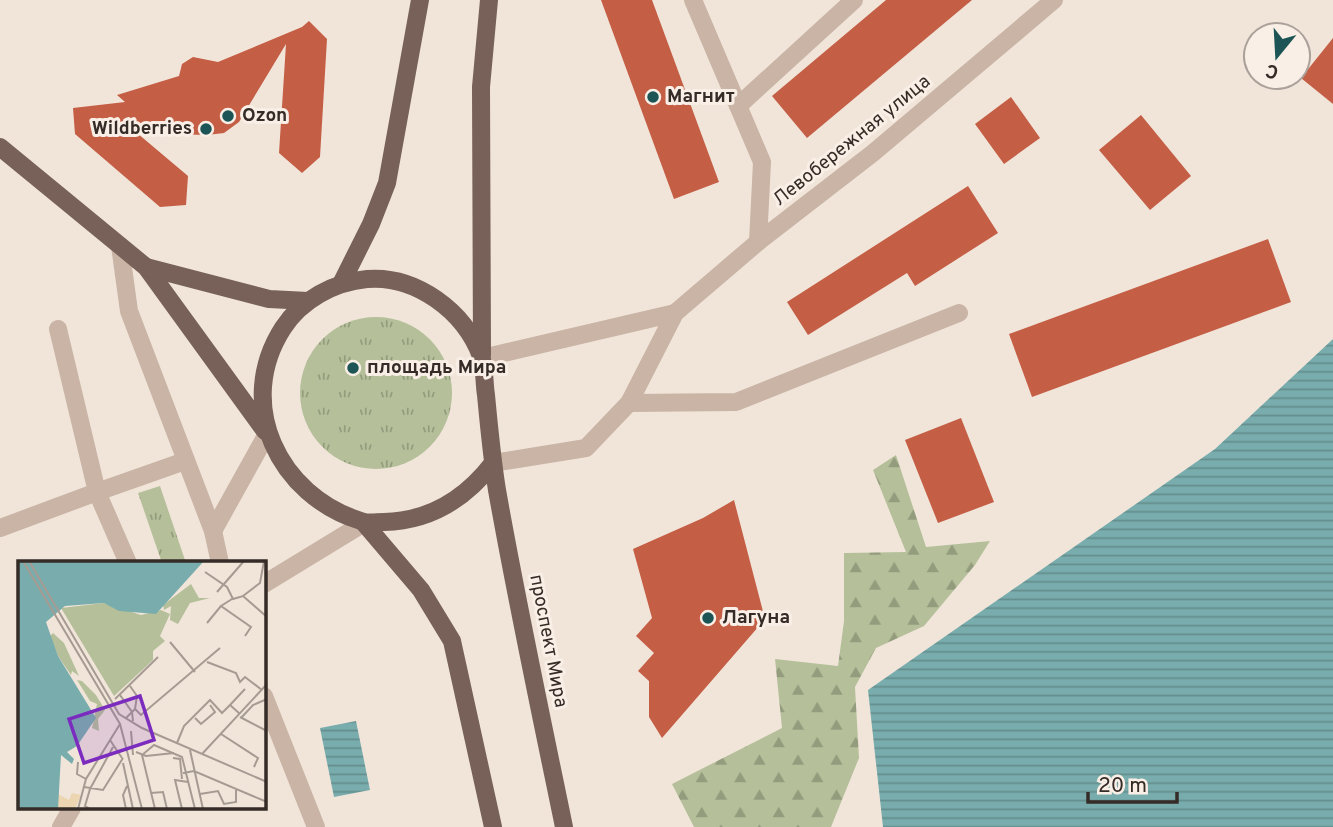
<svg xmlns="http://www.w3.org/2000/svg" width="1333" height="827" font-family="Overpass,sans-serif">
<style>
.grass{fill:url(#grass-tufts)}
.forest{fill:url(#forest-firs)}
.water{fill:url(#water-rules)}
.building{fill:#c45e45}
.lines{fill:none;stroke-linecap:round;stroke-linejoin:round}
.minor{stroke:#c9b4a6;stroke-width:18}
.major{stroke:#776158;stroke-width:18}
.poi-dot{fill:#1d5556;stroke:#f9efe6;stroke-width:2.5}
.labels{text-anchor:middle;dominant-baseline:central;stroke-width:6;stroke-linejoin:round;paint-order:stroke}
.poi-label{font-size:19px;font-weight:bold;fill:#352b27;stroke:#f9efe6;text-anchor:start}
.street-label{font-size:19px;fill:#352b27;stroke:#f9efe6}
.inset-road{fill:none;stroke:#a69b92;stroke-width:2}
.view{fill:#7b2cbf;fill-opacity:0.15;stroke:#7b2cbf;stroke-width:3.5}
.inset-edge{fill:none;stroke:#352b27;stroke-width:3.5}
</style>
<defs>
<pattern id="grass-tufts" width="24" height="20" patternUnits="userSpaceOnUse" patternTransform="scale(1.75)"><rect width="24" height="20" fill="#b5c09a"/><path d="M3 7l-1-3M5 7V3M7 7l1-3M15 17l-1-3M17 17v-4M19 17l1-3" fill="none" stroke="#949c7e"/></pattern>
<pattern id="forest-firs" width="22" height="20" patternUnits="userSpaceOnUse" patternTransform="scale(1.75)"><rect width="22" height="20" fill="#b5c09a"/><path d="M5 1l3.5 6h-7zM16 11l3.5 6h-7z" fill="#949c7e"/></pattern>
<pattern id="water-rules" width="6" height="5" patternUnits="userSpaceOnUse" patternTransform="scale(1.75)"><rect width="6" height="5" fill="#79adad"/><path d="M0 2.5h6" fill="none" stroke="#648d8d"/></pattern>
</defs>
<rect width="100%" height="100%" fill="#f1e5da"/>
<!-- grass -->
<g class="grass">
<circle cx="376" cy="393" r="76"/>
<path d="M160,486L186,563H162L138,493Z"/>
</g>
<!-- forest -->
<path class="forest" d="M896,455L926,547L990,541L975,565L924,626L876,648L855,687L859,758L831,827H694L672,784L782,728L775,659L838,666L844,621V553L906,552L873,470Z"/>
<!-- water -->
<g class="water">
<path d="M1333,339V827H883L868,690L1215,449Z"/>
<path d="M356,721L370,790L334,797L320,728Z"/>
</g>
<!-- building -->
<g class="building">
<path d="M601,0H652L719,182L674,199Z"/>
<path d="M886,0H972L807,138L772,96Z"/>
<path d="M309,21L327,39L320,157L302,173L279,153L286,44L239,122L224,133L207,135L137,133L188,176L186,205L160,207L75,134L73,108L125,102L117,95L179,76L182,64L193,57L218,62L302,27Z"/>
<path d="M1333,38V104L1301,78Z"/>
<path d="M1011,97L1040,138L1004,164L975,124Z"/>
<path d="M1141,115L1191,176L1150,210L1099,150Z"/>
<path d="M968,186L998,233L915,286L907,273L808,335L787,302Z"/>
<path d="M1268,239L1291,302L1032,397L1009,334Z"/>
<path d="M961,418L994,502L938,523L905,440Z"/>
<path d="M734,500L765,619L662,738L649,717V681L638,671L654,653L636,636L652,618L633,549L703,518Z"/>
</g>
<g class="lines">
<!-- minor -->
<g class="minor">
<path d="M693,0L762,162L758,242"/>
<path d="M738,106L854,0"/>
<path d="M120,246L129,311L213,531L220,563"/>
<path d="M58,329L97,492L185,461"/>
<path d="M482,358L675,313"/>
<path d="M629,403L736,402L959,313"/>
<path d="M493,463L586,448L629,403L675,313L758,242L873,153L1054,0"/>
<path d="M0,528L97,492L128,563"/>
<path d="M213,531L267,434"/>
<path d="M264,584L364,523"/>
<path d="M264,696L316,827"/>
<path d="M61,827L72,808"/>
</g>
<!-- major -->
<g class="major">
<path d="M0,147L146,267L265,431"/>
<path d="M146,267L269,299L308,301"/>
<path d="M341,284L371,224L387,183L420,0"/>
<path d="M482,355L481,87L489,0"/>
<path d="M493,463C466,498 430,521 384,522C376,522 368,524 361,521C279,496 234,404 283,328C301,300 334,282 367,279C416,275 464,311 481,356C485,368 484,383 486,395C489,427 492,459 497,490C517,603 541,715 564,827"/>
<path d="M364,523L421,590L452,641L493,827"/>
</g>
</g>
<!-- markers -->
<g class="poi-dot">
<circle cx="653" cy="97" r="7"/>
<circle cx="228" cy="116" r="7"/>
<circle cx="206" cy="129" r="7"/>
<circle cx="353" cy="368" r="7"/>
<circle cx="708" cy="618" r="7"/>
</g>
<g class="labels">
<!-- poi labels -->
<g class="poi-label">
<text x="667" y="97">Магнит</text>
<text x="242" y="116">Ozon</text>
<text x="192" y="129" text-anchor="end">Wildberries</text>
<text x="367" y="368">площадь Мира</text>
<text x="722" y="618">Лагуна</text>
</g>
<!-- street labels -->
<g class="street-label">
<text transform="translate(852 141) rotate(-39)">Левобережная улица</text>
<text transform="translate(548 641) rotate(79)">проспект Мира</text>
</g>
</g>
<!-- overview -->
<g transform="translate(18 561)">
<rect width="248" height="248" fill="#f1e5da"/>
<path d="M173,23L181,37H192L172,42L160,63L152,59L153,45L146,49L145,44ZM35,72L46,82L61,115L54,110L53,114L40,95L32,75ZM59,119L64,120L78,134L87,149L80,158L81,170L74,167L79,143L72,140Z" fill="#b5c09a"/>
<path d="M54,232L63,234L57,248H40V233L51,239Z" fill="#ecd5b1"/>
<path d="M86,42L123,54L143,49L152,53L142,75L147,80L135,90V99L96,135L43,47Z" fill="#b5c09a"/>
<path d="M0,0H186L138,53L101,50L86,42L47,45L28,61L40,95L78,157L59,185L49,191L56,198L54,203L43,194L40,248H0Z" fill="#79adad"/>
<path class="inset-road" d="M5,0L102,163L124,248M11,0L101,153L124,167L249,221M187,11L209,26L215,38L225,35L249,56M199,31L226,0M225,35L242,22L246,0M214,38L203,45L233,66L227,75M189,62L203,45M152,81L177,111M189,101L218,112L222,121L227,116L244,129M112,125L119,135L117,148M102,134L114,151L108,157M97,138L140,96M222,153L212,144L227,128M222,156L249,170M177,157L183,163L197,151L192,144M223,157L235,144L249,138M115,160L114,151L117,148L123,154L202,87M113,170L115,194M203,173L240,197L236,206M92,179L104,197M159,182L166,165L192,139L204,152L212,144M172,189L185,248M118,191L128,195L156,192M184,193L249,123M155,197L162,198L164,218M60,201L59,213L68,218M105,202L115,248M165,212L176,210L249,241M66,226L85,229L105,197M133,232L145,231L149,248M182,233L200,230L206,243L218,241V229M60,248L68,218L102,163M72,248L67,245L72,228L95,186M108,248L105,234L109,225M137,248L124,194L136,184L164,196L177,248M164,248L157,219L170,221"/>
<path class="view" d="M122,135L136,179L66,202L51,158Z"/>
<rect width="248" height="248" class="inset-edge"/>
</g>
<!-- north arrow -->
<g transform="translate(1277 56) rotate(198)"><circle r="33" fill="#f9efe6" stroke="#aba19a" stroke-width="2"/>
<path d="M0-5L12 26L0 18L-12 26Z" fill="#1d5556"/>
<text y="-10" font-size="19" font-weight="bold" text-anchor="middle" fill="#352b27">С</text>
</g>
<!-- scale -->
<path d="M1088 792v10h89v-10" fill="none" stroke="#352b27" stroke-width="3.5"/>
<text x="1098" y="792" font-size="21" fill="#352b27" stroke="#f9efe6" stroke-width="5" paint-order="stroke">20 m</text>
</svg>
